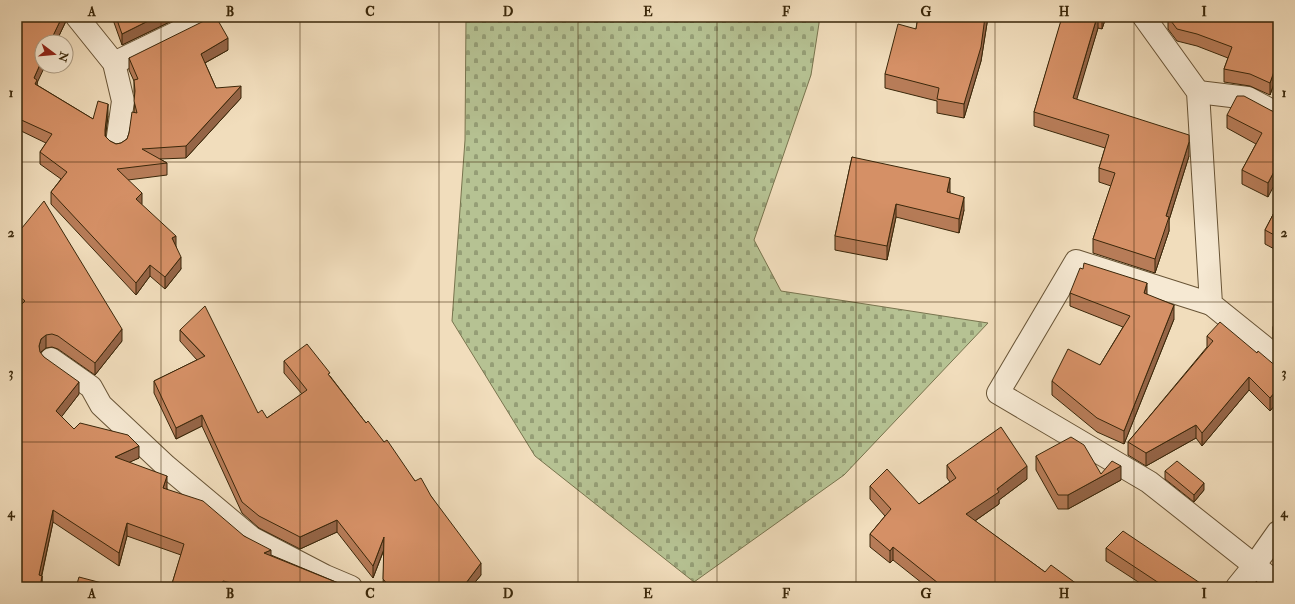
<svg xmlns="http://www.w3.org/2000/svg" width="1295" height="604" font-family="'IM FELL Double Pica',serif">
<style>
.cemetery{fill:url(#cemetery-stones);stroke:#78744e}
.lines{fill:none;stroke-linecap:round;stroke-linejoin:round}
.minor-casing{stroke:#685436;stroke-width:24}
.minor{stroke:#f6e9d3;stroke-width:22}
.wall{fill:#b77c58;stroke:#3a270a}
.shaded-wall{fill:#956547;stroke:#3a270a}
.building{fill:#d59066;stroke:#3a270a}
.grid{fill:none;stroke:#3a270a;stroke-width:1;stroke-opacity:0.55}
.neatline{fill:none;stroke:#3a270a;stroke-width:1.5}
.grid-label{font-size:13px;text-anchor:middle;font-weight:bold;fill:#3a270a}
</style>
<defs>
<pattern id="cemetery-stones" width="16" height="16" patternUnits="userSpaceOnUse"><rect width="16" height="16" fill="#b6c293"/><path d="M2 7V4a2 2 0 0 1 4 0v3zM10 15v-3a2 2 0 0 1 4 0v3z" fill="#959e76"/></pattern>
</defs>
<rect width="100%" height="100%" fill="#f1ddbc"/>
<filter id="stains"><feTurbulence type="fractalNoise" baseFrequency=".005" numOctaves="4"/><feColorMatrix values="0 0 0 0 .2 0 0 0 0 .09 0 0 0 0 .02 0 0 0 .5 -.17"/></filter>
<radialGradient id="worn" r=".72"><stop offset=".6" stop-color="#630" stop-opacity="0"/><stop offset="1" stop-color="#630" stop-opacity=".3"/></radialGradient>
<!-- cemetery -->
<path class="cemetery" d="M466,17H820L811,75L754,240L781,291L988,323L844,475L694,582L535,456L452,321L465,140Z"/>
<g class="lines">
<!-- minor casing -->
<g class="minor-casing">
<g id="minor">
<path d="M77,17L114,63L123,101L117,143"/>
<path d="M1144,17L1198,92L1211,304L1278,358"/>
<path d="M114,63L207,18"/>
<path d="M1198,92L1248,98L1278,114"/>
<path d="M1211,304L1076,261L998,393L1149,482L1278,584"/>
<path d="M51,359L91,387L101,405L166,466L252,538L325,576L351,587"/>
<path d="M1237,587L1254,566L1278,532"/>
</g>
</g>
<!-- minor -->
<use href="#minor" class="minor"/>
</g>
<!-- wall -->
<g class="wall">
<path d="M17,17H66V21L56,42H42L37,85L93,119L108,116L105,136L110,141L116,144L121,143L127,139L129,133L134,112L135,97L134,92V81L129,70V58L228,50L205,63L216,88L241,98L186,158L160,159L167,163V175L128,180L142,205L176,247L181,269L165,289L150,276L136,295L51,204V192L61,179L40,164V152L46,143L17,129Z"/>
<path d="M112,17H180L122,45Z"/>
<path d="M918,17H988L981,61L964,118L937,113V101L885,88V74L916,29Z"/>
<path d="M1050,17H1106L1102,29L1098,28L1076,99L1189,156L1169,220V231L1155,273L1093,253V239L1111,186L1099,182V168L1105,148L1034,126V112L1062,19Z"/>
<path d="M1168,17H1278V72L1270,95L1250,86L1224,82V69L1228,58L1197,46L1177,41L1168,29Z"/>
<path d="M1272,111L1268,197L1242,184V170L1256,144L1227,128V115Z"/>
<path d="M852,157L950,191V193L964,210L959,233L896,217L887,260L835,250V236Z"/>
<path d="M1278,205V251L1265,244V230Z"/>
<path d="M17,234L122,341L95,375L58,349L52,347L46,348L41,352L40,353L44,357L79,394L61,417L74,429L139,458L129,462L167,488V490L244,536L271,555L348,587H171L181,555L127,536L119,566L53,522L42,575V587L19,307L17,306Z"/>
<path d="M1070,293L1147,294L1174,319L1124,444L1097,432L1052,395V381L1100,365L1123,327L1070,306Z"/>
<path d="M1278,320V342L1273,338V327Z"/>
<path d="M180,330L258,413L267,418L302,394L284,373V361L330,376L366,423L384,442L415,481L431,496L481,575L471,587H383L384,550L373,578L337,532L300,549L259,528L242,513L202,426L176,439L154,393V381L197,360L180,341Z"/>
<path d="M1207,336L1257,353L1278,368V401L1270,411L1249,390L1202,446L1196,438L1146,466L1128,455V442L1207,347Z"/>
<path d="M1036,456L1101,474L1121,480L1068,509H1058L1036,470Z"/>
<path d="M947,465L1027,479L999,500V504L975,521L1045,572L1081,587H927L893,560L890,563L870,547V534L885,516L870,499V486L919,504L950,482L947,478Z"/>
<path d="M1165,471L1204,490L1194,502L1165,479Z"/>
<path d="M1106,548L1203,587H1146L1106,561Z"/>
</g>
<!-- shaded-wall -->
<g class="shaded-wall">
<path d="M62,17H66V21L56,42H50Z"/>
<path d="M156,17H180L122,45V34Z"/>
<path d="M985,17H988L981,61L964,118V104Z"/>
<path d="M1097,17H1098V28L1073,112V98Z"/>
<path d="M1102,17H1106L1102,29Z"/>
<path d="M228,38V50L201,65V54Z"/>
<path d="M42,60V66H45L37,83V92L34,78Z"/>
<path d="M1278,60V72L1270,95V83Z"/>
<path d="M241,86V98L186,158V146Z"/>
<path d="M108,104V116L105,141V130Z"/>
<path d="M1189,142V156L1169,220V231L1155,273V259L1166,216Z"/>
<path d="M1278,164V178L1268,197V183Z"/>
<path d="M950,178V191L947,206V192Z"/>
<path d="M142,193V204L136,211V199Z"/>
<path d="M964,197V210L959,233V219Z"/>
<path d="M896,204V217L887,260V246Z"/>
<path d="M176,236V247L172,238Z"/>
<path d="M181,257V269L165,289V277Z"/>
<path d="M150,265V276L136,295V283Z"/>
<path d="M1147,283V297L1144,293Z"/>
<path d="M1174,305V319L1124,444V431Z"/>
<path d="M122,329V341L95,375V363Z"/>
<path d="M46,335V348L41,352L39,358V346L41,339Z"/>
<path d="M1249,377V390L1202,446V433Z"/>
<path d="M79,382V394L56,424V411Z"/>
<path d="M1278,388V401L1270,411V398Z"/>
<path d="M202,415V426L176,439V428Z"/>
<path d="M1196,425V438L1146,466V453Z"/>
<path d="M139,446V458L115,469V457Z"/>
<path d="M1027,466V479L999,500V504L966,527V514L997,489Z"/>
<path d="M1121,466V480L1068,509V495Z"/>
<path d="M167,476V488L163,500V488Z"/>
<path d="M1204,483V490L1194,502V495Z"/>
<path d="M53,510V522L39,587V575Z"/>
<path d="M337,520V532L300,549V537Z"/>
<path d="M127,523V536L119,566V553Z"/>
<path d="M384,537V549L373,578V566Z"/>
<path d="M893,547V560L890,563V551Z"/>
<path d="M271,550V562L264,553Z"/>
<path d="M481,563V575L471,587H463Z"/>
<path d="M42,576V587H40Z"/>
</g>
<!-- building -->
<g class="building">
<path d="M17,17H62L50,42H42V60L34,78L37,80L35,84L93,119L98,101L108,104L105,130V136L110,141L116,144L121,143L127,139L129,133L132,112L137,113L134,101L135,91L134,80L138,79L129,58L212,17H216L228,38L201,54L216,88L241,86L186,146L142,149L167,163L117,169L142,193L136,199L176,236L172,238L181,257L165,277L150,265L136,283L51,192L67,172L40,152L52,134L17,118Z"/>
<path d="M116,17H156L122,34Z"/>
<path d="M918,17H985L981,47L964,104L937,99L939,88L885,74L898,24L916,29Z"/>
<path d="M1062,17H1097L1073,98L1189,135V142L1166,216L1169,217L1155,259L1093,239L1115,173L1099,168L1109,135L1034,112Z"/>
<path d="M1168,17H1278V60L1270,83L1250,74L1224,69L1232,47L1197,34L1177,29Z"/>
<path d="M1237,96H1244L1272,111L1278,113V164L1268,183L1242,170L1262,133L1227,115Z"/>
<path d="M852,157L950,178L947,192L964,197L959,219L896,204L887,246L835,236Z"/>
<path d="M44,201L122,329L95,363L58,336L52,334L46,335L41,339L39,346L40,352L44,357L79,382L56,411L74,429L80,423L128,435L139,446L115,457L167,476L163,488L203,501L244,536L271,550L264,553L348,587H248L223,581L221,587H171L184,544L127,523L119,553L53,510L39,575L42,576L40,587H17V309L25,301L17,294V234Z"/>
<path d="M1278,205V237L1265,230Z"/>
<path d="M1084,263L1147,283L1144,293L1174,305L1124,431L1097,418L1052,381L1068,349L1100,365L1130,316L1070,293L1080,268L1083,269Z"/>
<path d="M205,306L258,413L262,410L267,418L307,390L284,361L307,344L330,373L328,374L366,423L368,421L384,442L387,440L415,481L421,478L431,496L481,563L463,587H390L383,579L384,537L373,566L337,520L300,537L259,516L242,502L202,415L176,428L154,381L205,356L180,330Z"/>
<path d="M1278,320V331L1273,327Z"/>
<path d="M1220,322L1257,353L1258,351L1278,368V388L1270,398L1249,377L1202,433L1196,425L1146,453L1128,442L1213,341L1207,336Z"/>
<path d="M1001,427L1027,466L997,489L999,492L966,514L1045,572L1051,565L1081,587H943L893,547L890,551L870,534L891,509L870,486L887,469L919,504L956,478L947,465Z"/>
<path d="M1071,437L1084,445L1101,474L1112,461L1121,466L1068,495H1058L1036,456Z"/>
<path d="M1177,461L1204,483L1194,495L1165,471Z"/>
<path d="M1123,531L1203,585L1202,587H1165L1106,548Z"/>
<path d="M79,577L117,587H76Z"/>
</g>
<!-- grid -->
<path class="grid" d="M161,17V587M300,17V587M439,17V587M578,17V587M717,17V587M856,17V587M995,17V587M1134,17V587M17,162H1278M17,302H1278M17,442H1278"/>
<!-- margin -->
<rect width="1295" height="604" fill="none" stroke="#f1ddbc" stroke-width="44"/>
<!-- north arrow -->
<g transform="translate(54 54) rotate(106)"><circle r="19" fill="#f6e9d3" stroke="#ab9b83"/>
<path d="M0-3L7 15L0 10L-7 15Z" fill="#8f2418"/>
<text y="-6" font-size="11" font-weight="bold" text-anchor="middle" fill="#3a270a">N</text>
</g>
<rect x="22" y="22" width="1251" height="560" class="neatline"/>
<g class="grid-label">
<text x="92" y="16">A</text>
<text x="230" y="16">B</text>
<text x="370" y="16">C</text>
<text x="508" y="16">D</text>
<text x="648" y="16">E</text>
<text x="786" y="16">F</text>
<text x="926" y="16">G</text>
<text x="1064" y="16">H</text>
<text x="1204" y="16">I</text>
<text x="11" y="97">1</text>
<text x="1284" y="97">1</text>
<text x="11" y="237">2</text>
<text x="1284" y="237">2</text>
<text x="11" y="377">3</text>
<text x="1284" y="377">3</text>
<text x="11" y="517">4</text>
<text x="1284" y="517">4</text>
<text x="92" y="598">A</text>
<text x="230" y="598">B</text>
<text x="370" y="598">C</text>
<text x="508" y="598">D</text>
<text x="648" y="598">E</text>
<text x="786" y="598">F</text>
<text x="926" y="598">G</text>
<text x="1064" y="598">H</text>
<text x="1204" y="598">I</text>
</g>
<rect width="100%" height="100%" filter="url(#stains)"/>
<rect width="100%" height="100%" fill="url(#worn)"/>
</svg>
